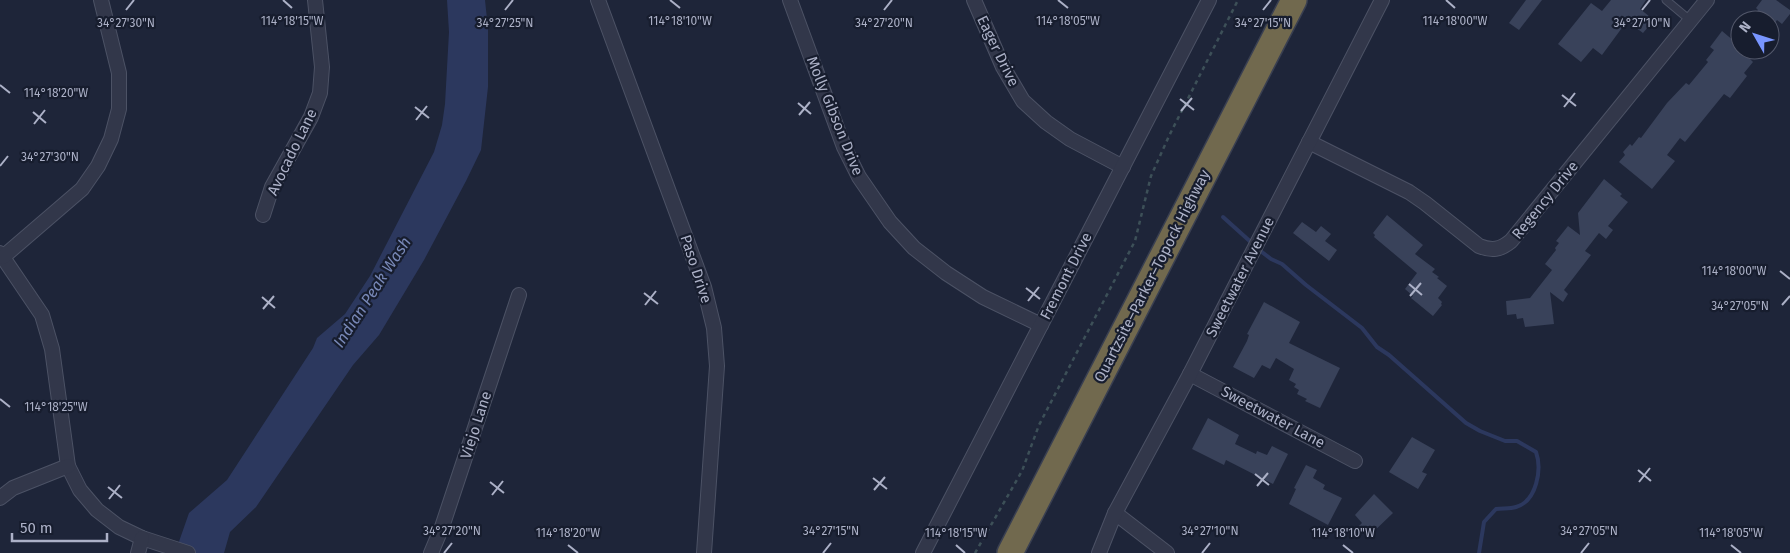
<svg xmlns="http://www.w3.org/2000/svg" width="1790" height="553" font-family="'Fira Sans',sans-serif">
<style>
.water{fill:#2c385e}
.lines{fill:none;stroke-linecap:round;stroke-linejoin:round}
.stream{stroke:#2c385e;stroke-width:4}
.building{fill:#39425a}
.lane-casing{stroke:#4c5265;stroke-width:9}
.street-casing{stroke:#4c5265;stroke-width:16}
.highway-casing{stroke:#393f51;stroke-width:28}
.path{stroke:#3d5058;stroke-width:2.5;stroke-dasharray:4 4;stroke-linecap:butt}
.lane{stroke:#32374a;stroke-width:7}
.street{stroke:#32374a;stroke-width:14}
.highway{stroke:#71694e;stroke-width:25}
.ticks{fill:none;stroke:#acb1c7;stroke-width:2}
.labels{text-anchor:middle;dominant-baseline:central;stroke-width:4.5;stroke-linejoin:round;paint-order:stroke}
.street-label{font-size:15px;fill:#acb1c7;stroke:#171d2e}
.water-label{font-size:16px;font-style:italic;fill:#7888b7;stroke:#171d2e}
.ticks-label{font-size:12px;text-anchor:middle;fill:#acb1c7;stroke:#171d2e;stroke-width:4.5;stroke-linejoin:round;paint-order:stroke}
</style>
<rect width="100%" height="100%" fill="#1e2539"/>
<!-- water -->
<path class="water" d="M447,0H485L488,29V87L481,150L466,181L424,260L379,335L353,365L256,507L230,532L224,553H175L189,513L227,480L313,348L317,338L345,314L370,276L434,152L442,125L445,104L449,32Z"/>
<g class="lines">
<!-- stream -->
<g class="stream">
<path d="M1223,217L1253,244"/>
<path d="M1258,249L1271,259L1282,264L1306,285L1362,328L1377,347L1389,355L1466,423L1480,431L1505,441H1517L1536,452C1542,469 1537,501 1516,507C1510,509 1502,508 1496,509L1484,522L1479,553"/>
</g>
</g>
<!-- building -->
<g class="building">
<path d="M1526,0H1542L1519,30L1509,23Z"/>
<path d="M1611,0H1646L1640,9L1654,20L1643,33L1627,21L1602,55L1593,48L1581,62L1558,44L1591,3L1602,11Z"/>
<path d="M1762,0H1776L1790,10V14L1782,24L1777,20L1770,30V20H1752L1758,10L1756,8Z"/>
<path d="M1722,31L1740,46V50H1746L1752,55L1749,58L1753,62L1744,73L1747,76L1730,98L1724,94L1685,142L1680,138L1667,155L1675,161L1652,189L1619,162L1625,155L1623,152L1630,144L1632,146L1639,137L1641,138L1667,103L1686,83L1689,85L1708,62L1706,60L1714,50L1710,47Z"/>
<path d="M1604,179L1622,194L1620,196L1628,202L1608,226L1613,230L1606,239L1599,233L1585,251L1591,255L1564,290L1568,294L1563,302L1550,292L1554,324L1525,327L1523,318L1517,319L1516,314L1507,315L1506,301L1530,298L1552,270L1545,264L1556,250L1555,248L1559,243L1556,241L1568,226L1580,235L1578,213Z"/>
<path d="M1387,215L1423,245L1415,254L1435,269L1432,272L1439,277L1437,278L1447,286L1438,298L1442,302L1441,304L1442,305L1433,316L1411,298L1413,296L1405,289L1417,273L1374,237L1375,235L1373,233Z"/>
<path d="M1302,222L1316,232L1321,226L1331,234L1325,241L1337,250L1329,261L1293,233Z"/>
<path d="M1264,302L1300,322L1289,343L1340,368L1320,408L1305,401L1307,399L1297,394L1299,390L1294,387L1296,384L1289,380L1294,369L1276,358L1270,369L1262,365L1254,378L1233,367L1247,341L1249,335L1247,334Z"/>
<path d="M1208,418L1239,435L1235,444L1256,454L1257,451L1267,455L1272,446L1288,454L1273,484L1226,460L1224,465L1192,449Z"/>
<path d="M1412,437L1435,450L1422,472L1427,474L1418,489L1389,472Z"/>
<path d="M1306,465L1317,470L1313,478L1325,485L1323,489L1342,498L1328,525L1289,504L1296,489L1294,488Z"/>
<path d="M1374,494L1393,513L1369,536L1359,526L1362,523L1355,515Z"/>
</g>
<g class="lines">
<!-- lane casing -->
<g class="lane-casing">
<path id="lane" d="M1666,0L1691,21"/>
</g>
<!-- street casing -->
<g class="street-casing">
<g id="street">
<path d="M598,0L704,287L714,328L717,366L704,553"/>
<path d="M790,0L844,147L859,177L890,222L914,248L946,273L983,297L1041,325"/>
<path d="M974,0L1003,67L1023,101L1046,122L1070,139L1123,167"/>
<path d="M1309,142L1409,192L1425,203L1479,246C1492,251 1500,250 1511,241L1707,0"/>
<path d="M263,215L272,187L311,117L320,93L322,67L315,0"/>
<path d="M0,253L42,315L52,349L68,466L80,490L97,510L119,527L142,538L188,553"/>
<path d="M3,257L82,189L98,166L111,139L119,109V73L101,0"/>
<path d="M1190,374L1355,461"/>
<path d="M0,498L13,488L68,466"/>
<path d="M1115,513L1167,553"/>
<path d="M138,553L142,538"/>
<path d="M431,553L442,527L519,295"/>
<path d="M923,553L1209,0"/>
<path d="M1099,553L1115,513L1190,374L1382,0"/>
</g>
</g>
<!-- highway casing -->
<g class="highway-casing">
<path id="highway" d="M1010,553L1294,0"/>
</g>
<!-- path -->
<path class="path" d="M975,553L1022,471L1039,425L1135,241L1151,176L1169,136L1238,0"/>
<!-- lane -->
<use href="#lane" class="lane"/>
<!-- street -->
<use href="#street" class="street"/>
<!-- highway -->
<use href="#highway" class="highway"/>
</g>
<!-- ticks -->
<path class="ticks" d="M283,0L292,8M670,0L680,8M1058,0L1068,8M1446,0L1455,8M126,10L134,0M505,10L513,0M884,10L892,0M1263,10L1271,0M1642,10L1650,0M0,85L10,93M1562,95L1576,106M1180,99L1194,110M798,103L811,114M415,107L429,118M1564,107L1575,93M1181,111L1192,98M33,112L46,123M799,115L810,102M416,120L427,106M34,124L45,110M0,166L8,156M1780,271L1790,279M1409,284L1422,295M1026,288L1040,299M644,293L658,304M1410,296L1421,283M262,297L275,308M1028,301L1039,287M645,305L656,291M1782,305L1790,296M263,309L274,296M0,399L10,407M1638,470L1651,481M1255,474L1269,485M873,478L887,489M490,482L504,493M1639,482L1650,468M1257,486L1268,473M108,487L122,498M874,490L885,477M492,495L503,481M109,499L120,485M568,545L578,553M956,545L965,553M1343,545L1353,553M1731,545L1741,553M444,553L452,543M823,553L831,543M1202,553L1210,543M1581,553L1589,543"/>
<g class="labels">
<!-- street labels -->
<g class="street-label">
<text transform="translate(998 51) rotate(64)">Eager Drive</text>
<text transform="translate(835 116) rotate(68)">Molly Gibson Drive</text>
<text transform="translate(292 152) rotate(-64)">Avocado Lane</text>
<text transform="translate(1545 200) rotate(-51)">Regency Drive</text>
<text transform="translate(696 269) rotate(72)">Paso Drive</text>
<text transform="translate(1066 276) rotate(-63)">Fremont Drive</text>
<text transform="translate(1152 276) rotate(-63)">Quartzsite–Parker–Topock Highway</text>
<text transform="translate(1240 277) rotate(-63)">Sweetwater Avenue</text>
<text transform="translate(1273 417) rotate(28)">Sweetwater Lane</text>
<text transform="translate(476 425) rotate(-72)">Viejo Lane</text>
</g>
<!-- water labels -->
<g class="water-label">
<text transform="translate(372 292) rotate(-57)">Indian Peak Wash</text>
</g>
</g>
<g class="ticks-label">
<text x="292" y="25">114°18'15"W</text>
<text x="680" y="25">114°18'10"W</text>
<text x="1068" y="25">114°18'05"W</text>
<text x="1455" y="25">114°18'00"W</text>
<text x="126" y="27">34°27'30"N</text>
<text x="505" y="27">34°27'25"N</text>
<text x="884" y="27">34°27'20"N</text>
<text x="1263" y="27">34°27'15"N</text>
<text x="1642" y="27">34°27'10"N</text>
<text x="56" y="97">114°18'20"W</text>
<text x="50" y="161">34°27'30"N</text>
<text x="1734" y="275">114°18'00"W</text>
<text x="1740" y="310">34°27'05"N</text>
<text x="56" y="411">114°18'25"W</text>
<text x="452" y="535">34°27'20"N</text>
<text x="831" y="535">34°27'15"N</text>
<text x="1210" y="535">34°27'10"N</text>
<text x="1589" y="535">34°27'05"N</text>
<text x="568" y="537">114°18'20"W</text>
<text x="956" y="537">114°18'15"W</text>
<text x="1343" y="537">114°18'10"W</text>
<text x="1731" y="537">114°18'05"W</text>
</g>
<!-- north arrow -->
<g transform="translate(1755 35) rotate(309)"><circle r="24" fill="#171d2e" stroke="#53586b"/>
<path d="M0-4L9 19L0 12L-9 19Z" fill="#7895ff"/>
<text y="-8" font-size="14" font-weight="bold" text-anchor="middle" fill="#acb1c7">N</text>
</g>
<!-- scale -->
<path d="M12 533v8h95v-8" fill="none" stroke="#acb1c7" stroke-width="2.5"/>
<text x="20" y="533" font-size="15" fill="#acb1c7" stroke="#171d2e" stroke-width="4" paint-order="stroke">50 m</text>
</svg>
